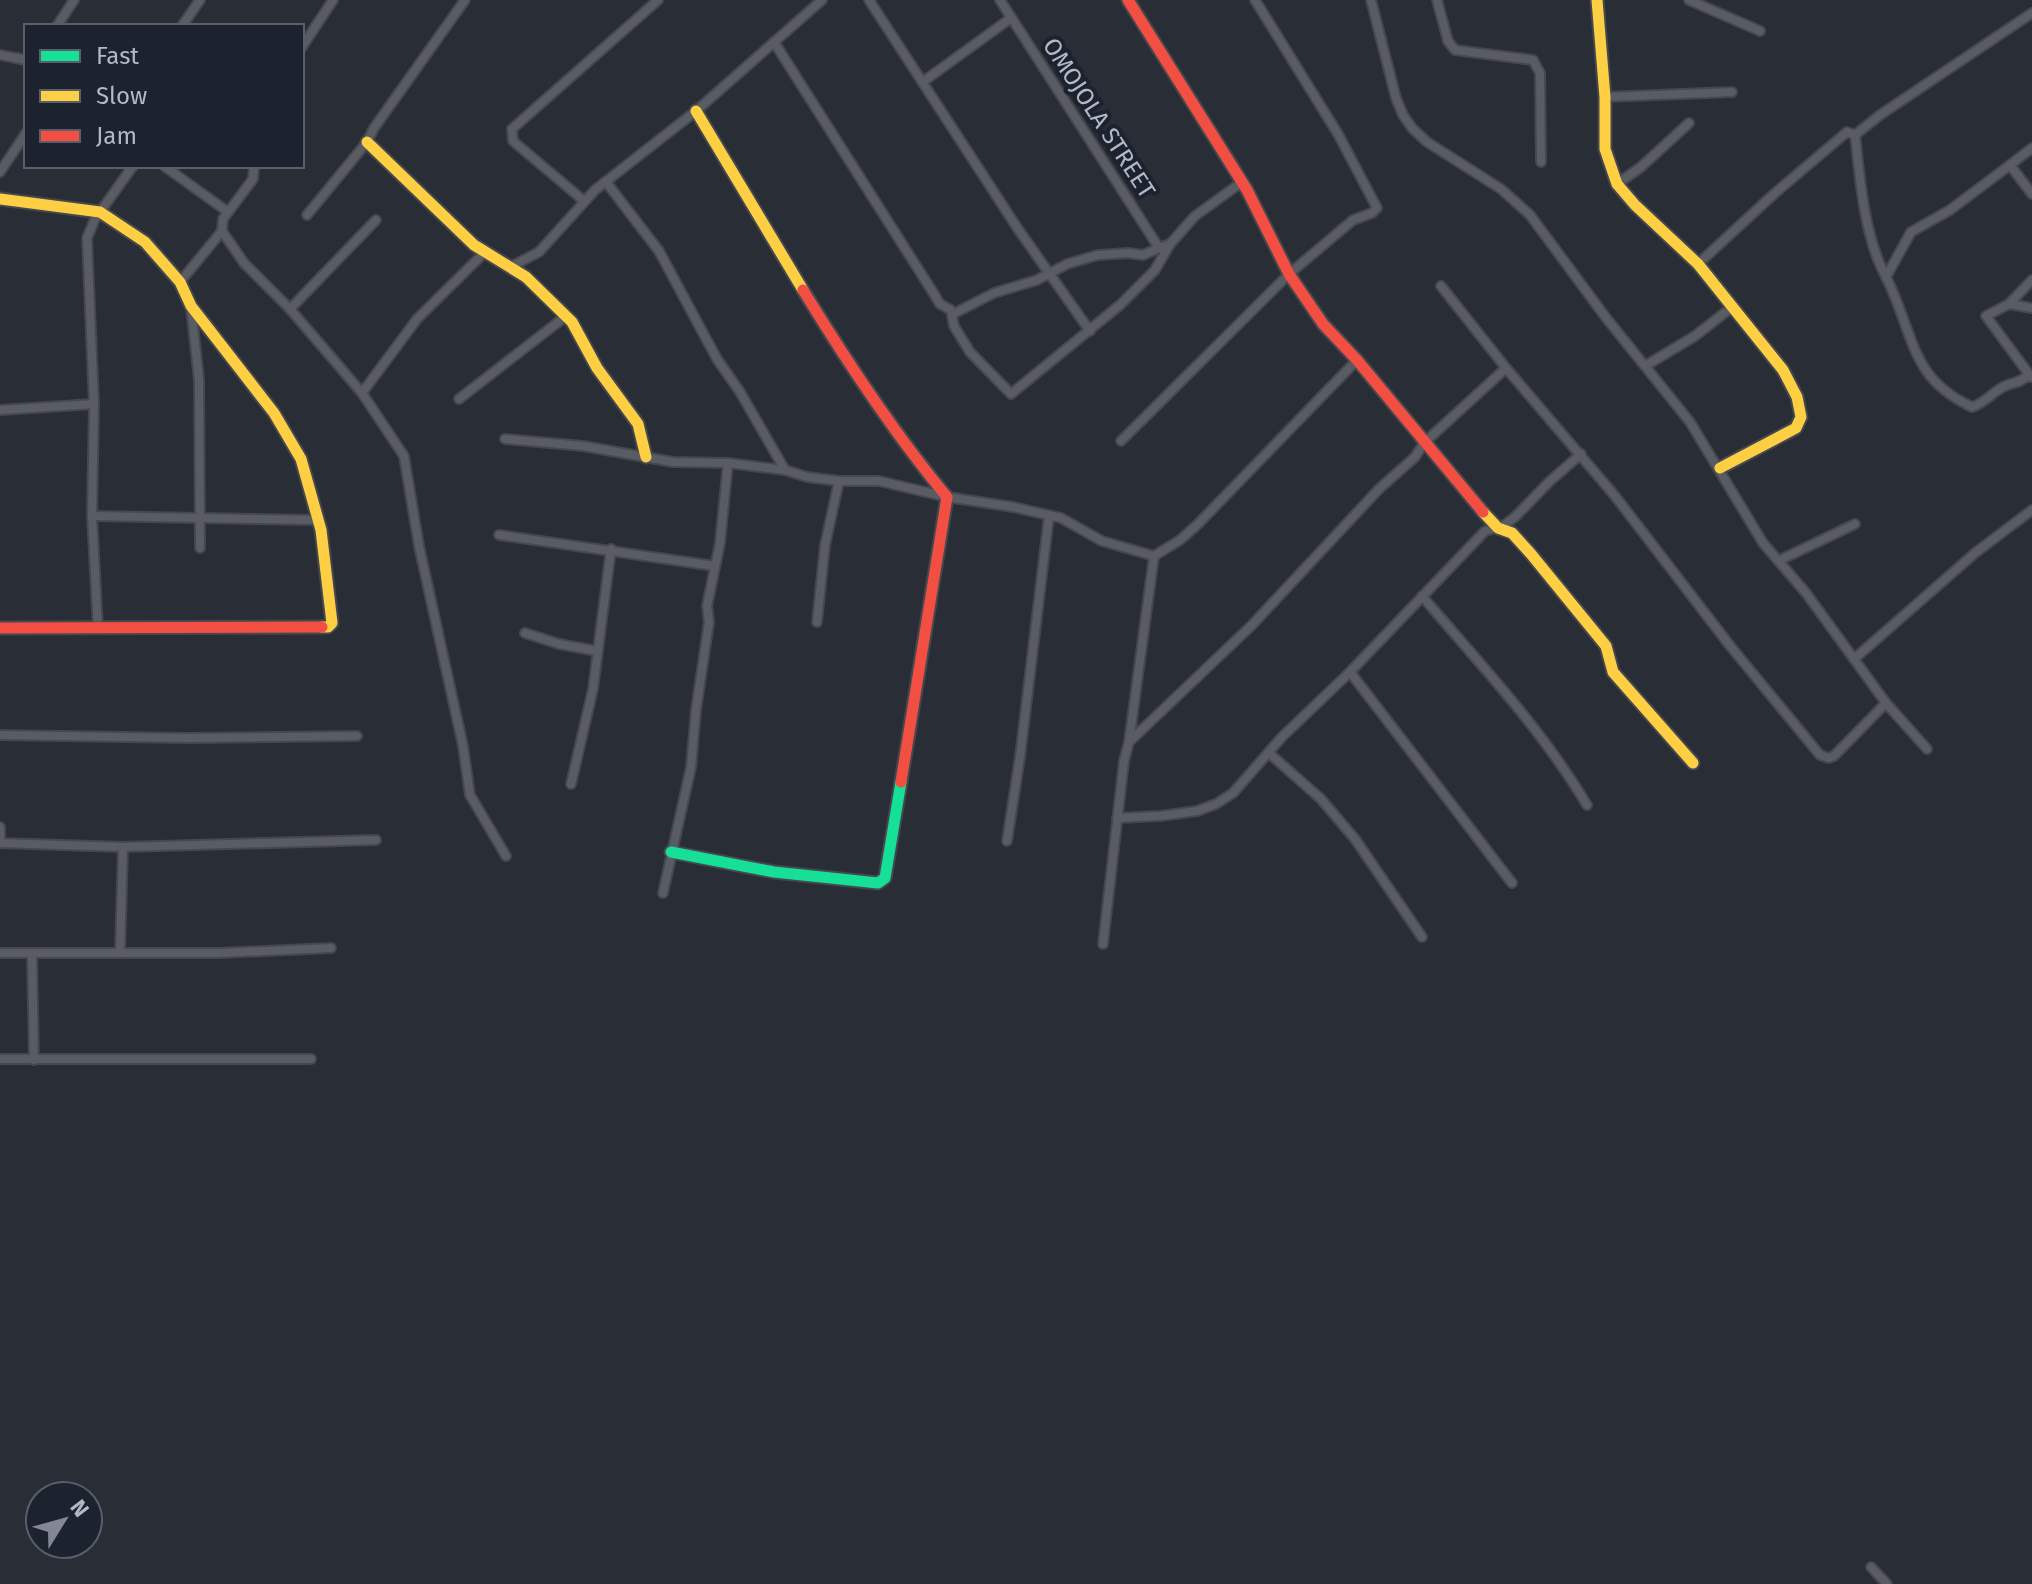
<svg xmlns="http://www.w3.org/2000/svg" width="2032" height="1584" font-family="'Fira Sans',sans-serif">
<style>
.lines{fill:none;stroke-linecap:round;stroke-linejoin:round}
.street-casing{stroke:#45484e;stroke-width:12}
.fast-casing{stroke:#45484e;stroke-width:15}
.slow-casing{stroke:#45484e;stroke-width:15}
.jam-casing{stroke:#45484e;stroke-width:15}
.street{stroke:#595c63;stroke-width:8}
.fast{stroke:#16e098;stroke-width:11}
.slow{stroke:#ffcf43;stroke-width:11}
.jam{stroke:#f24e42;stroke-width:11}
.labels{text-anchor:middle;dominant-baseline:central;stroke-width:8;stroke-linejoin:round;paint-order:stroke}
.street-label{font-size:24px;fill:#b3b8c6;stroke:#1d222f}
</style>
<rect width="100%" height="100%" fill="#292d35"/>
<g class="lines">
<!-- street casing -->
<g class="street-casing">
<g id="street">
<path d="M869,0L1018,229L1090,331"/>
<path d="M1000,0L1159,248L1170,244"/>
<path d="M1371,0L1396,98L1403,115L1412,128L1427,142L1501,189L1530,215L1607,319L1690,422L1763,543L1806,593L1886,703L1927,749"/>
<path d="M1437,0L1448,41L1455,50L1533,60L1540,73L1541,162"/>
<path d="M1689,0L1760,31"/>
<path d="M57,26L74,0"/>
<path d="M182,26L200,0"/>
<path d="M774,42L934,294L940,304L951,310L954,326L970,352L1011,394L1120,305L1155,270L1170,244L1195,216L1242,182"/>
<path d="M302,47L333,0"/>
<path d="M0,55L26,60"/>
<path d="M924,81L1011,18"/>
<path d="M1605,97L1732,92"/>
<path d="M1855,135L1880,115L2032,13"/>
<path d="M2032,148L2010,165L2032,194"/>
<path d="M164,166L228,212"/>
<path d="M0,172L26,133"/>
<path d="M606,182L659,251L717,359L740,392L785,470"/>
<path d="M1617,184L1641,167L1689,123"/>
<path d="M584,201L513,141L512,129L658,0"/>
<path d="M307,215L367,142L374,128L465,0"/>
<path d="M222,231L244,263L290,309L362,393L404,456L419,546L463,746L470,795L506,856"/>
<path d="M1698,264L1775,193L1847,132L1855,135C1860,177 1863,223 1879,262C1883,272 1888,280 1892,290C1915,343 1914,380 1972,407C1987,402 1993,391 2005,386C2014,382 2021,383 2028,375"/>
<path d="M512,266L539,252L595,190L696,111L822,0"/>
<path d="M1886,277L1911,232L1950,210L2010,165"/>
<path d="M180,282L222,231L223,219L253,179L254,166"/>
<path d="M1441,286L1506,368L1615,496L1731,647L1820,755L1829,758L1834,756L1886,703"/>
<path d="M2009,304L2032,308"/>
<path d="M191,307L199,380L200,548"/>
<path d="M290,309L376,220"/>
<path d="M953,314L994,293L1037,280L1067,264L1098,255L1128,253L1143,255L1159,248"/>
<path d="M1645,366L1695,336L1732,307"/>
<path d="M2031,377L1986,316L2009,304L2032,280"/>
<path d="M362,393L417,319L484,253"/>
<path d="M459,399L566,316"/>
<path d="M0,410L94,404"/>
<path d="M505,439L583,446L673,462L728,463L785,470L807,477L839,481H879L947,497L1013,507L1061,518L1102,541L1154,556L1180,540L1198,524L1357,360"/>
<path d="M1121,441L1289,274L1353,220L1372,213L1377,208L1338,134L1255,0"/>
<path d="M92,516L317,520"/>
<path d="M499,535L715,566"/>
<path d="M1780,560L1855,524"/>
<path d="M1422,596C1479,663 1541,728 1587,805"/>
<path d="M817,622L825,545L839,481"/>
<path d="M98,629L92,516L94,404L87,238L95,219L133,166"/>
<path d="M525,633L559,644L597,651"/>
<path d="M1854,659L1975,553L2032,510"/>
<path d="M1350,672L1512,883"/>
<path d="M0,735L188,738L357,736"/>
<path d="M1129,742L1252,625L1379,489L1415,457L1424,443L1506,368"/>
<path d="M1270,754L1321,799L1355,839L1422,937"/>
<path d="M571,784L593,689L611,549"/>
<path d="M1117,818L1160,816L1197,811L1216,804L1233,793L1282,737L1350,672L1485,531L1503,526L1515,517L1550,481L1581,454"/>
<path d="M0,827V843"/>
<path d="M1007,841L1020,757L1049,516"/>
<path d="M0,843L123,847L376,840"/>
<path d="M663,893L691,767L696,710L709,622L707,606L720,543L728,463"/>
<path d="M1103,944L1124,761L1129,742L1154,556"/>
<path d="M0,953H219L331,948"/>
<path d="M32,953L34,1060"/>
<path d="M120,953L123,847"/>
<path d="M0,1059H311"/>
<path d="M1871,1567L1887,1584"/>
</g>
</g>
<!-- fast casing -->
<g class="fast-casing">
<path id="fast" d="M671,852L774,872L878,883L885,878L901,782"/>
</g>
<!-- slow casing -->
<g class="slow-casing">
<g id="slow">
<path d="M1597,0L1605,97V149L1617,184L1635,205L1698,264L1783,370L1797,397L1801,417L1796,428L1720,468"/>
<path d="M696,111L803,290"/>
<path d="M367,142L474,245L526,277L572,322L597,368L638,424L646,457"/>
<path d="M0,199L100,212L145,242L180,282L191,306L274,413L301,459L321,530L332,623L328,627H322"/>
<path d="M1483,512L1498,528L1512,533L1531,554L1606,646L1613,672L1693,763"/>
</g>
</g>
<!-- jam casing -->
<g class="jam-casing">
<g id="jam">
<path d="M1128,0L1247,190L1289,274L1323,324L1357,360L1483,512"/>
<path d="M803,290C847,362 893,432 947,497L901,782"/>
<path d="M0,628L322,627"/>
</g>
</g>
<!-- street -->
<use href="#street" class="street"/>
<!-- fast -->
<use href="#fast" class="fast"/>
<!-- slow -->
<use href="#slow" class="slow"/>
<!-- jam -->
<use href="#jam" class="jam"/>
</g>
<g class="labels">
<!-- street labels -->
<g class="street-label">
<text transform="translate(1099 118) rotate(57)">OMOJOLA STREET</text>
</g>
</g>
<!-- legend -->
<rect x="24" y="24" width="280" height="144" fill="#1d222f" stroke="#595e6b" stroke-width="2"/>
<rect x="40" y="50" width="40" height="12" fill="#16e098" stroke="#595e6b" stroke-width="2"/>
<text x="96" y="64" font-size="24" fill="#b3b8c6">Fast</text>
<rect x="40" y="90" width="40" height="12" fill="#ffcf43" stroke="#595e6b" stroke-width="2"/>
<text x="96" y="104" font-size="24" fill="#b3b8c6">Slow</text>
<rect x="40" y="130" width="40" height="12" fill="#f24e42" stroke="#595e6b" stroke-width="2"/>
<text x="96" y="144" font-size="24" fill="#b3b8c6">Jam</text>
<!-- north arrow -->
<g transform="translate(64 1520) rotate(53)"><circle r="38" fill="#1d222f" stroke="#595e6b" stroke-width="2"/>
<path d="M0-6L14 30L0 20L-14 30Z" fill="#838793"/>
<text y="-12" font-size="22" font-weight="bold" text-anchor="middle" fill="#b3b8c6">N</text>
</g>
</svg>
